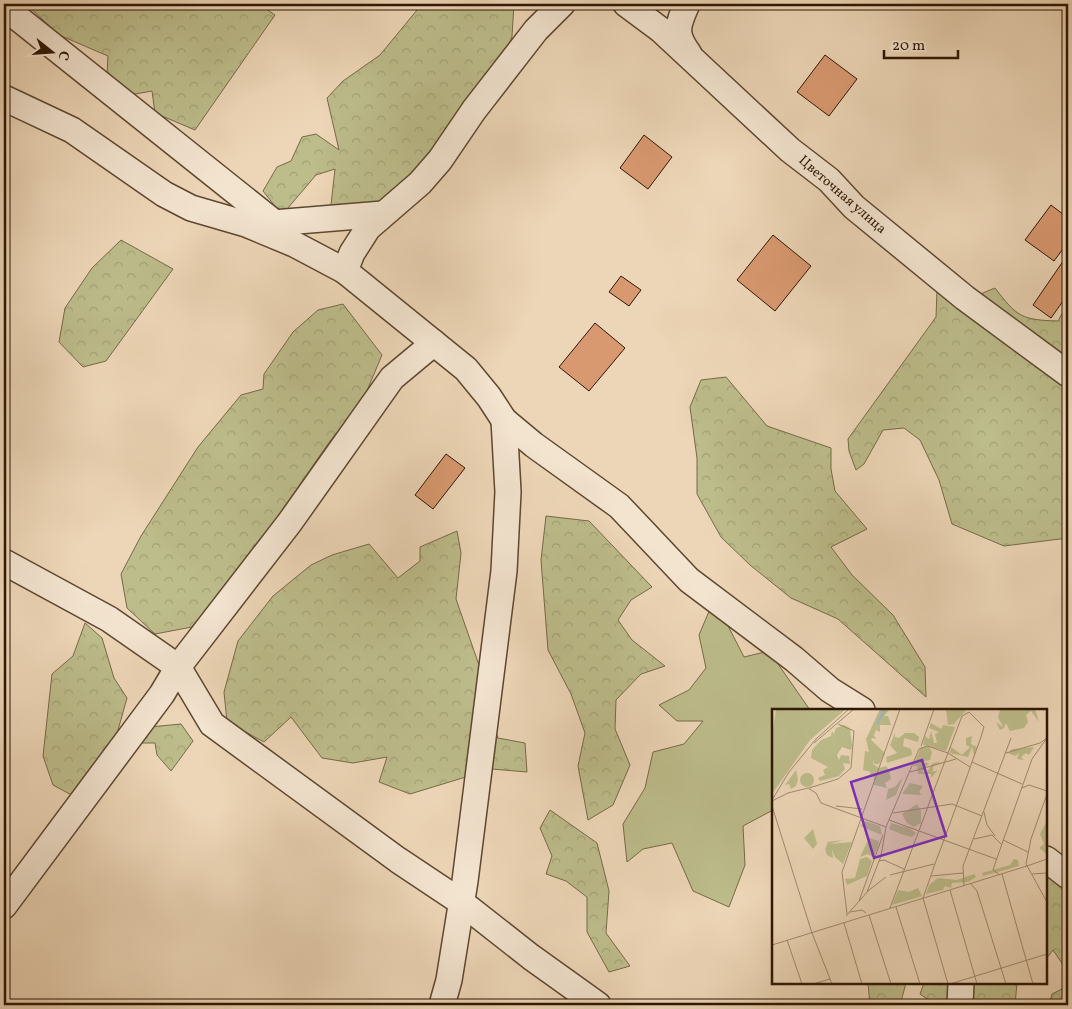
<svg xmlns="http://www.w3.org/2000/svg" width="1072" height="1009" font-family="Vollkorn,serif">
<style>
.green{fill:#bdbc8b;stroke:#766a47}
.forest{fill:url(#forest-crowns);stroke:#766a47}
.building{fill:#d99970;stroke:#2f1703}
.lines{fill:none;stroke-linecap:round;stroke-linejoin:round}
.minor-casing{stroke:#5e4730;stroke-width:28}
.minor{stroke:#f3e4d0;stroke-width:25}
.labels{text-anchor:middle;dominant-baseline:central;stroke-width:5;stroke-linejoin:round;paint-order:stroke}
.street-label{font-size:14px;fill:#2f1703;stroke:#f3e4d0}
.inset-river{fill:none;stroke:#9fb6bb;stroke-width:2.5}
.inset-road{fill:none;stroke:#a18a6f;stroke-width:1}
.view{fill:#7b2cbf;fill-opacity:0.15;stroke:#7b2cbf;stroke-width:2.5}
.inset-edge{fill:none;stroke:#2f1703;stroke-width:2.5}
</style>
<defs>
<pattern id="forest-crowns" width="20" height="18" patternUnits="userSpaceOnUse" patternTransform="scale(1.25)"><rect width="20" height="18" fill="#bdbc8b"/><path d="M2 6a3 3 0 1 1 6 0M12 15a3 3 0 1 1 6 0" fill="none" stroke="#a3a176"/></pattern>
</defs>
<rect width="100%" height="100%" fill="#edd6b7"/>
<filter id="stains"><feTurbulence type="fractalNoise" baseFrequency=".004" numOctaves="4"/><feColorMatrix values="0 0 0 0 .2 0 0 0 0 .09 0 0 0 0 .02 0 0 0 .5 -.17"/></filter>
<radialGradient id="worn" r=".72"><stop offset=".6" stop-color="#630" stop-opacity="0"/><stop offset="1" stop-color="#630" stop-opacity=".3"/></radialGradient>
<!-- green -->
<path class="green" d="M710,609L725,620L744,657L769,651L810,710H773V810L743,826L745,865L729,907L693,891L672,843L643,849L627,862L623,824L645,788L653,752L684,744L703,721H677L659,705L689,690L706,668L699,635Z"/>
<!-- forest -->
<g class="forest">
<path d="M26,4H259L275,15L195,130L155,113L152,91L124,96L107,74L108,56L59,35Z"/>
<path d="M422,4H514L512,36L497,84L380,207L346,216L331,205L335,169L316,175L282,215L263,191L277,167L291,161L302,137L316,134L339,150L327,98L343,81L380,55Z"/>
<path d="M121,240L173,269L106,361L83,367L59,342L65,308L92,268Z"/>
<path d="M995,288C1017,317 1022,320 1058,321L1068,303V538L1004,546L952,524L939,480L920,440L904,428L883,430L864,464L856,470L849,451L848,439L936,317L937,290L978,295Z"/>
<path d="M343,304L382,355L363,400L330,441L244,565L192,627L155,634L127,608L121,574L141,536L198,447L241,395L263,389L264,374L293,332L318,310Z"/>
<path d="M726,377L767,426L831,448V469L835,491L867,529L831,547L852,575L893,615L925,667L926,697L838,619L791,598L750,565L721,537L697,494V458L690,407L701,380Z"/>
<path d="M546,516L589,521L652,587L631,600L618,620L632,640L665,666L641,674L616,700L615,729L630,765L613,805L588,820L578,766L585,733L571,694L548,650L541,560Z"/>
<path d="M457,531L461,553L456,599L480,668L484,700L498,738L525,743L527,772L492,769L410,794L379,782L387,757L353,763L322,758L291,717L264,742L227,722L224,692L238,641L273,596L311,565L332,555L369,544L398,578L420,561V547Z"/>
<path d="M85,623L102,638L114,678L127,698L118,730L181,724L193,741L171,771L157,755L155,743H124L77,798L53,785L43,756L52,674L73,656Z"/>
<path d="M550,810L597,843L609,891L606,933L630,966L609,972L587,932V897L566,881L546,874L552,856L540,828Z"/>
<path d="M1046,872L1068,896V972L1053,950L1046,959Z"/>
<path d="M868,983H906L900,1005H870Z"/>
<path d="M924,983H1017L1015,1005H936L920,994Z"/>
<path d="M1068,986V1005H1049L1052,994Z"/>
</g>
<!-- building -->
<g class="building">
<path d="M825,55L857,79L829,116L797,92Z"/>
<path d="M644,135L672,157L648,189L620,168Z"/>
<path d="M1051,205L1068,218V242L1054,261L1025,240Z"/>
<path d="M773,235L811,266L775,311L737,280Z"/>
<path d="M1068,254V294L1051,318L1033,305Z"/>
<path d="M621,276L641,290L629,306L609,292Z"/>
<path d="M595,323L625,348L589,391L559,367Z"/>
<path d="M446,454L465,468L433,509L415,495Z"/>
</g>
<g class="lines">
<!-- minor casing -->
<g class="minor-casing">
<g id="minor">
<path d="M626,4L661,30L790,150L829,180L854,207L965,298L1068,374"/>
<path d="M687,4C677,26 674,34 689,54"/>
<path d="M4,7L276,224"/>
<path d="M4,98L72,130L164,194L191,208L246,224L294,244L345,271L466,369L489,397L504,420L534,445L619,506L689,580L794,659L830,690L862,710"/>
<path d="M261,224L383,214"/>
<path d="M345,271L352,253L368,228L420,183L440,160L474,110L536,30L562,4"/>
<path d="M4,562L109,619L178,667L212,724L398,860L461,902L531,957L598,1005"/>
<path d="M1046,859L1068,876"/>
<path d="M4,906L162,694L178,667L290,522L392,378L434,343"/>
<path d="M442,1005L449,980L465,881L504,571L508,492L504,420"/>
<path d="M960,1005L961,983"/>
</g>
</g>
<!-- minor -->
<use href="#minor" class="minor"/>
</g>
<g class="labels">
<!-- street labels -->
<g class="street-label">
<text transform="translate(842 195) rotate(41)">Цветочная улица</text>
</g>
</g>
<!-- overview -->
<g transform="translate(772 709)">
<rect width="275" height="275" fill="#edd6b7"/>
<path d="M138,74L151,77L147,83L150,86L130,85Z" fill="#bdbc8b"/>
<path d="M108,0H118L112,7H116L119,16H108V23L104,21L102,26L104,30L100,29L99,31L113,44L107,55H102L101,50V55L107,59L114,57L117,61L119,70L113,74L115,79L102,76V67L97,65L99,63L91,61L93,42L97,43L94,30ZM171,0H195L182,15L176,16L174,1ZM234,0H263L267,13L259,2L254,6L256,13L252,19L238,22L234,14L232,19L228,21L224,13L231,18L226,8L228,1ZM159,14L169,20L171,16L183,18L174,42L151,36L153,27L157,30L159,22L162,34H165L163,25L167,23L157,19ZM72,16L78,19L80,37L79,41L70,38L65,46L67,51L69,46L77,47L78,55L71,54L73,60L67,67L48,72L46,69L53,66L51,61L56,58L39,49L40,41L49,31L59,27L60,22L62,25L64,19ZM123,24V28L127,29L133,24H142L147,28L146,33L132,29L131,37L139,40L140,46L115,54L114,48L125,44L118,36ZM200,27L199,35L205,38L202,46L200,38L196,48L178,44L179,38L190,46L198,38L194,36V29ZM149,38H157L160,43L158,51L147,53L157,54L150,63H155L161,54L169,53L161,57V63L166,61L159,69V65H146L145,57H141ZM262,38L257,46L254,44L249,48L252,51L245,50L247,44L243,47L236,44L240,40ZM24,61L26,70L24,77L19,80L17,75L13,76ZM28 71a7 7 0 1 1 14 0a7 7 0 1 1-14 0ZM131,68L124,86L114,91L116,80L123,78ZM145,95L149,102V114L142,118L135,114L130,105ZM275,111V145L267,139L272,135L268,125ZM93,112L108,117L110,126L88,117ZM119,114L137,119L144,124L140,128L129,125L117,120ZM41,120L45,135L41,140L32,129ZM97,129L107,132L106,138L101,148L96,145L88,148ZM71,131L58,135L80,133L71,155L63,148L60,141L61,149L55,146L53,140L56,133ZM95,148L100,152L95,167L75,176L73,170L83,169L88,150ZM242,150L246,151L247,157L211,167L210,164L238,156ZM202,165L204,168L196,173L180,174L179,179L173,177L171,181L154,185L157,176L166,169L185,171ZM146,179L150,187L120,196L126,181L137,183Z" fill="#bdbc8b"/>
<path d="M4,0H74L38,31L0,85V26Z" fill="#bdbc8b"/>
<path class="inset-river" d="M105,15L113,0"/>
<path class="inset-road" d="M42,34L82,0M149,37L162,0M234,44L268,34L275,29M200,53L250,75M138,63L184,50M37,79L66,70L79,59L82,22L66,15M250,79L257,76L275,82M275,85L259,130L254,155L275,193M0,91L17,63L44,30L77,0M0,92L16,84L36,79L44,84L49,94L114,118M0,97L40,224M64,97L90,100M212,103L215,116L223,127M121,104L180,95L210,107M117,111L224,150M202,130L220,126L229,135M231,131L256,143M107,152L112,151L132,160M255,157L275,150M230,165L261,275M260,165L275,164M118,166L162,155M228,166L221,161L225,149L260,50L275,29M159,167L191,164M199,175L205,182L234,275M192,177L191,157L239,29M178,181L205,275M95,183L109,147L114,118L147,40L155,37L176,44L118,199M87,192L111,126M124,198L148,275M78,203L90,201L94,204M75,205L70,163L128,0M97,206L119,275M74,207L97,181L114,168M72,214L90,275M40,224L60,275M15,231L30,275M0,236L255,157M41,275L58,270M176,275L151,189L164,152L176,120L209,28L212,18L197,3L190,7L176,44L198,58M178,275L275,245"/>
<path class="view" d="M150,51L174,127L102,149L79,73Z"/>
<rect width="275" height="275" class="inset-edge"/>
</g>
<!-- margin -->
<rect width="1072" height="1009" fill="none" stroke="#edd6b7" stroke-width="20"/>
<rect x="5" y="5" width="1062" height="999" fill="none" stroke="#2f1703" stroke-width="2.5"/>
<rect x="10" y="10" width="1052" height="989" fill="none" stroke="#2f1703"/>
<!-- north arrow -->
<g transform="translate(52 52) rotate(107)" stroke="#f3e4d0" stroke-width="4" paint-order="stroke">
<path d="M0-4L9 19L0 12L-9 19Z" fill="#2f1703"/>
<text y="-8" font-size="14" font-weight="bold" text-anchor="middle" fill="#2f1703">С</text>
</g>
<!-- scale -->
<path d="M884 50v8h74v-8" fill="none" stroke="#2f1703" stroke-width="2.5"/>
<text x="892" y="50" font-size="15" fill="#2f1703" stroke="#f3e4d0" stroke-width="4" paint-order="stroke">20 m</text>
<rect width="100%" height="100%" filter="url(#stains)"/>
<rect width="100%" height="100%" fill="url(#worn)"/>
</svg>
